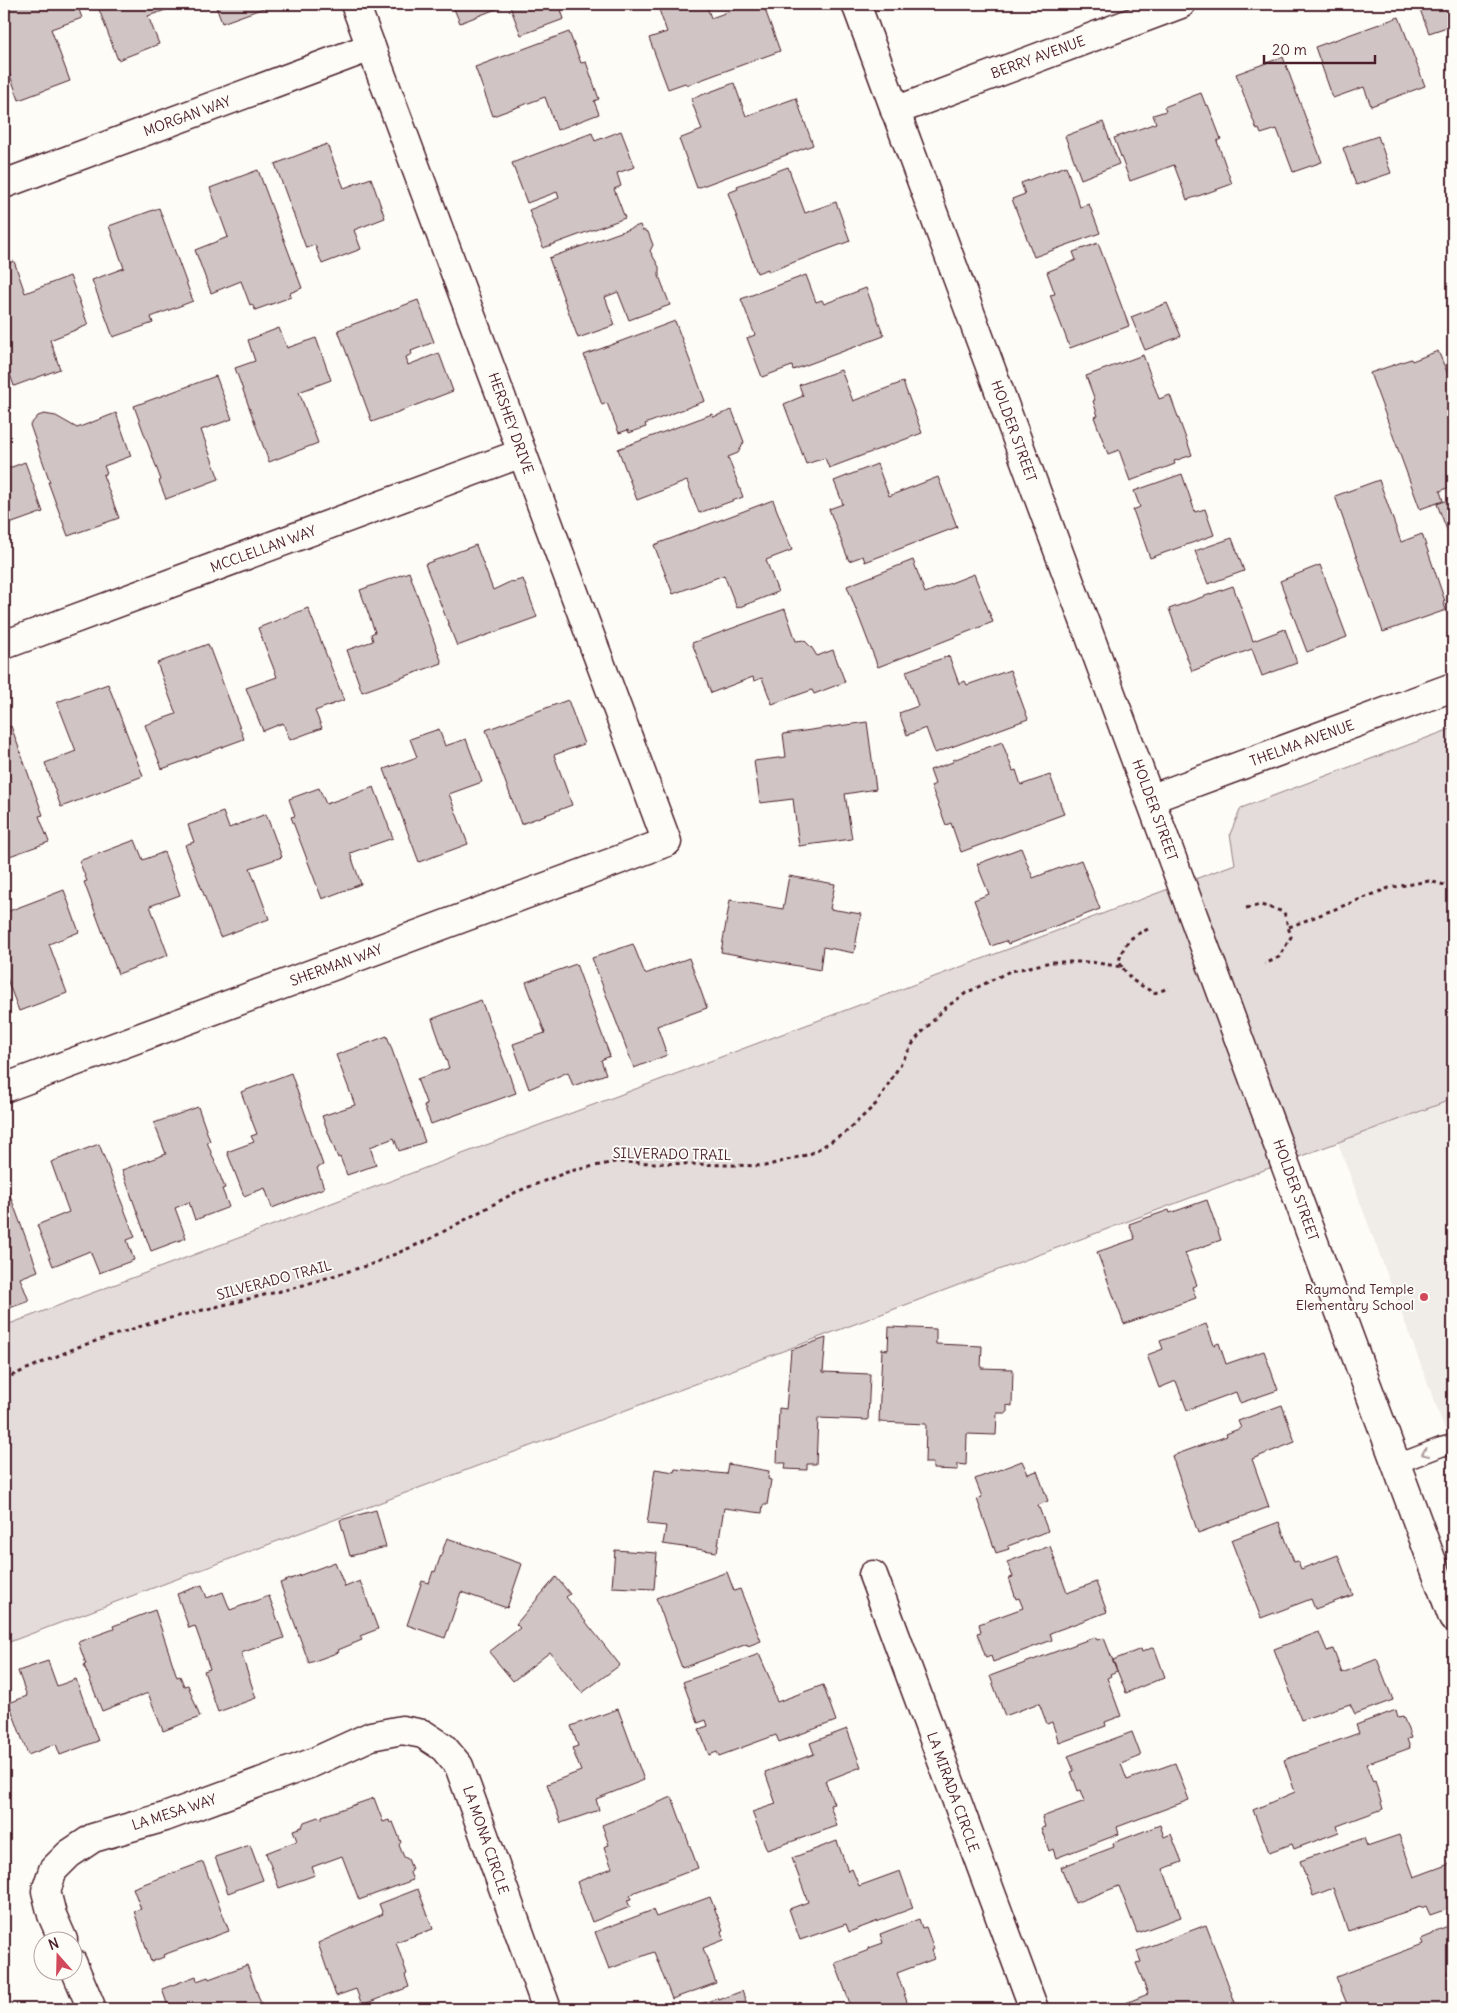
<svg xmlns="http://www.w3.org/2000/svg" width="1457" height="2013" font-family="Delius,sans-serif">
<style>
.built{fill:#f0ece8}
.green{fill:#e3dcda;stroke:#967e82}
.building{fill:#d0c5c4;stroke:#4a1f2b}
.lines{fill:none;stroke-linecap:round;stroke-linejoin:round}
.lane-casing{stroke:#4a1f2b;stroke-width:21}
.street-casing{stroke:#4a1f2b;stroke-width:31}
.path{stroke:#4a1f2b;stroke-width:3;stroke-dasharray:4 4;stroke-linecap:butt}
.lane{stroke:#fdfcf7;stroke-width:18}
.street{stroke:#fdfcf7;stroke-width:28}
.oneway{stroke:#ac999b}
.poi-dot{fill:#d1495b;stroke:#fdfcf7;stroke-width:2}
.labels{text-anchor:middle;dominant-baseline:central;stroke-width:4;stroke-linejoin:round;paint-order:stroke}
.street-label{font-size:14px;fill:#4a1f2b;stroke:#fdfcf7}
.poi-label{font-size:14px;fill:#4a1f2b;stroke:#fdfcf7;text-anchor:end}
</style>
<rect width="100%" height="100%" fill="#fdfcf7"/>
<filter id="ink" filterUnits="userSpaceOnUse"><feTurbulence type="fractalNoise" baseFrequency=".02" numOctaves="2"/><feDisplacementMap in="SourceGraphic" scale="10" xChannelSelector="R" yChannelSelector="G"/><feConvolveMatrix kernelMatrix="1 2 1 2 8 2 1 2 1" color-interpolation-filters="sRGB"/></filter>
<g filter="url(#ink)">
<!-- built -->
<path class="built" d="M1453,1099V1451L1338,1143Z"/>
<!-- green -->
<path class="green" d="M1453,728V1099L4,1644V1326L1235,864L1230,834L1241,808Z"/>
<!-- building -->
<g class="building">
<path d="M4,4H77L82,18L51,29L70,81L19,100L4,59Z"/>
<path d="M97,4H183L148,16L159,44L118,60Z"/>
<path d="M215,4H272V5L222,23Z"/>
<path d="M452,4H559L564,19L521,35L509,4L460,23Z"/>
<path d="M657,4H706L711,18L750,4H763L780,51L687,85L685,83L668,89L649,38L667,32Z"/>
<path d="M925,4H950V5L941,8L939,5L927,9Z"/>
<path d="M1429,4H1453V29L1452,26L1447,27L1429,33L1419,7Z"/>
<path d="M1399,17L1425,86L1371,106L1364,87L1333,98L1315,47Z"/>
<path d="M569,32L581,63L586,62L599,99L594,101L599,114L557,130L545,97L493,116L475,67Z"/>
<path d="M1283,57L1322,162L1293,172L1277,129L1261,134L1259,129L1257,130L1236,74Z"/>
<path d="M734,83L746,116L796,98L813,145L697,188L679,139L702,130L691,99Z"/>
<path d="M1201,93L1206,106L1208,105L1221,139L1217,141L1232,184L1187,200L1174,165L1130,181L1114,138L1156,123L1153,115L1166,111L1164,107Z"/>
<path d="M1103,122L1119,164L1081,179L1065,136Z"/>
<path d="M621,131L635,167L617,173L621,186L614,189L625,218L543,248L529,210L559,198L557,192L527,203L512,163L592,133L595,141Z"/>
<path d="M1378,136L1391,173L1356,185L1343,148Z"/>
<path d="M327,144L344,188L371,178L385,218L354,230L361,249L322,264L315,245L306,248L275,164Z"/>
<path d="M1066,166L1080,207L1089,204L1100,233L1034,257L1012,199L1025,194L1021,183Z"/>
<path d="M788,167L805,213L836,202L850,241L768,272V269L757,273L728,193L738,189L737,186Z"/>
<path d="M258,170L302,288L290,293L291,297L255,310L252,304L250,305L241,281L211,293L195,250L228,237L210,188Z"/>
<path d="M159,208L193,301L151,317L153,323L113,337L92,280L124,268L109,226Z"/>
<path d="M640,225L642,230L648,232L653,245L650,251L659,267V276L670,305L629,320L618,292L605,297L615,325L578,338L549,258Z"/>
<path d="M1098,243L1129,326L1070,348L1050,295L1055,294L1047,272L1076,260L1073,252Z"/>
<path d="M14,261L25,293L70,276L88,325L50,340L60,369L14,386L4,357V265Z"/>
<path d="M806,275L816,302L822,300L824,304L866,288L884,336L793,370L792,366L762,377L747,338L755,335L741,299Z"/>
<path d="M418,300L434,342L411,351L412,354L406,357L408,365L439,353L453,391L372,422L338,330Z"/>
<path d="M1167,303L1181,336L1145,350L1131,317Z"/>
<path d="M675,321L705,401L645,424L646,427L629,433L628,430L619,433L607,403L602,405L584,355Z"/>
<path d="M279,328L287,348L316,338L331,380L299,392L318,443L269,462L235,368L255,361L248,340Z"/>
<path d="M1438,351L1453,386V490L1452,486L1440,491L1443,501L1420,509L1370,373L1411,359L1412,361Z"/>
<path d="M1143,355L1159,399L1170,395L1192,455L1174,461L1175,464L1130,481L1119,450L1108,454L1094,417L1098,416L1093,401L1095,400L1086,376Z"/>
<path d="M841,370L853,401L903,382L922,433L829,468L825,458L806,464L784,404L803,396L799,385Z"/>
<path d="M216,376L232,419L201,430L219,479L166,499L159,481L161,480L134,406Z"/>
<path d="M732,410L744,442L738,453L728,457L743,497L699,513L687,481L637,500L618,449L712,414L713,417Z"/>
<path d="M116,413L131,456L104,466L107,473L103,475L119,518L68,536L48,482H50L30,425L38,416L44,414L56,416L77,428Z"/>
<path d="M25,462L43,512L4,526V470Z"/>
<path d="M877,464L889,496L938,477L957,527L865,562L863,556L849,561L829,509L843,504L834,481Z"/>
<path d="M1182,474L1195,512L1205,509L1214,535L1150,558L1133,510L1140,507L1134,491Z"/>
<path d="M1379,480L1401,542L1422,534L1445,601H1443L1446,610L1383,632L1335,496Z"/>
<path d="M1453,498V534L1449,535L1437,504Z"/>
<path d="M773,500L792,550L766,560L778,592L737,608L724,575L673,594L654,545Z"/>
<path d="M1232,538L1244,571L1208,584L1195,551Z"/>
<path d="M476,545L493,590L512,581L513,582L523,579L537,617L457,646L425,564Z"/>
<path d="M913,560L925,593L974,574L993,622L878,667L847,586Z"/>
<path d="M1320,565L1347,637L1307,652L1280,581Z"/>
<path d="M409,572L442,663L362,692L347,650L373,641L371,634L375,632L360,590Z"/>
<path d="M1233,586L1253,641L1285,629L1297,663L1262,676L1252,649L1192,671L1169,609Z"/>
<path d="M308,608L344,700L315,711L322,728L290,740L283,723L263,731L246,688L277,677L258,628Z"/>
<path d="M785,609L796,641L804,640L812,648L817,656L833,650L845,682L814,694L812,690L772,704L762,678L754,681L753,677L711,693L692,643Z"/>
<path d="M208,644L244,739L162,769L145,725L176,714L157,663Z"/>
<path d="M949,656L959,684L965,681L967,685L1010,670L1028,719L935,753L926,728L907,735L899,713L918,706L906,671Z"/>
<path d="M108,684L143,776L61,807L45,763L76,751L57,702Z"/>
<path d="M568,700L584,744L554,755L572,805L521,824L486,730Z"/>
<path d="M867,722L876,789L845,794L852,839L799,846L793,799L760,803L754,761L786,757L783,734Z"/>
<path d="M11,726L43,815L39,816L49,842L4,858V729Z"/>
<path d="M439,729L445,746L466,739L482,782L449,794L468,844L419,862L384,769L417,757L410,739Z"/>
<path d="M1002,742L1013,771L1016,770L1021,785L1050,775L1064,814L961,852L951,823L946,825L931,786L935,784L930,770L953,762V760Z"/>
<path d="M374,787L393,838L350,853L361,884L322,899L291,817L295,816L289,799L319,788L326,804Z"/>
<path d="M223,812L229,828L266,814L282,857L250,868L269,919L220,937L185,845L194,842L188,825Z"/>
<path d="M135,840L143,860L164,852L180,895L150,906L168,955L118,974L84,882L87,881L79,861Z"/>
<path d="M1021,848L1033,878L1081,860L1100,909L1008,944L1006,941L991,946L974,900L989,894L977,864Z"/>
<path d="M789,876L835,884L830,909L861,914L854,953L823,947L820,970L721,952L730,900L783,909Z"/>
<path d="M64,890L79,932L49,944L67,993L19,1011L4,971V913Z"/>
<path d="M633,944L645,974L689,958L707,1008L657,1026L667,1055L634,1068L592,958Z"/>
<path d="M576,964L610,1056L601,1060L606,1074L573,1086L568,1072L529,1089L513,1044L545,1033L526,982Z"/>
<path d="M481,1000L516,1093L431,1124L424,1106L427,1105L417,1079L449,1068L432,1019Z"/>
<path d="M387,1036L425,1142L399,1151L394,1138L370,1147L376,1165L347,1175L340,1157L338,1158L322,1116L355,1105L336,1055Z"/>
<path d="M291,1073L323,1165L317,1168L324,1188L272,1208L265,1188L244,1196L227,1152L254,1142L251,1136L257,1134L241,1092Z"/>
<path d="M198,1107L210,1141L207,1142L225,1188L222,1189L229,1207L195,1220L189,1202L175,1208L186,1238L151,1251L122,1170L166,1154L154,1123Z"/>
<path d="M99,1144L135,1237L127,1240L134,1260L99,1273L90,1251L53,1266L37,1225L69,1212L51,1162Z"/>
<path d="M4,1179L38,1271L20,1278L29,1301L4,1310Z"/>
<path d="M1207,1200L1221,1240L1185,1253L1197,1285L1192,1287L1196,1298L1124,1324L1097,1252L1135,1239L1129,1224L1169,1210L1170,1213Z"/>
<path d="M1206,1324L1214,1345L1219,1343L1226,1364L1264,1351L1278,1390L1240,1403L1236,1392L1187,1410L1176,1381L1159,1388L1147,1355L1163,1349L1160,1341Z"/>
<path d="M889,1327L936,1329V1344L982,1346L981,1368L1013,1369L1012,1406L1007,1405V1413H997L996,1435L967,1434L966,1465L958,1464V1470L933,1469V1463H925L926,1424L879,1422L882,1349L888,1350Z"/>
<path d="M826,1338L823,1372L870,1374L868,1420L818,1418L816,1464H807V1470L785,1469L786,1463H777L779,1408L786,1409L791,1350Z"/>
<path d="M1282,1405L1295,1442L1252,1459L1269,1507L1198,1533L1172,1456L1227,1436L1226,1434L1241,1428L1238,1421Z"/>
<path d="M1022,1461L1028,1474L1037,1471L1048,1501L1038,1505L1048,1531L1008,1546L1009,1549L996,1553L977,1499L982,1497L975,1479Z"/>
<path d="M728,1464L769,1471L768,1479L771,1480L767,1505H763L762,1513L724,1508L717,1552L663,1544L666,1526L647,1524L655,1469L674,1472L675,1469L726,1474Z"/>
<path d="M376,1510L386,1547L350,1556L340,1520Z"/>
<path d="M1279,1522L1294,1562L1298,1561L1301,1569L1338,1555L1353,1595L1315,1609L1311,1599L1261,1618L1231,1540Z"/>
<path d="M447,1538L522,1564L507,1608L461,1592L445,1638L407,1625L422,1581L429,1583L433,1571L435,1572Z"/>
<path d="M1050,1546L1067,1593L1096,1582L1107,1612L1050,1633L1052,1640L993,1662L991,1656L986,1658L977,1633L981,1632L979,1624L1023,1608L1019,1598L1016,1599L1009,1578L1013,1577L1007,1562Z"/>
<path d="M615,1550L657,1553L654,1589L612,1587Z"/>
<path d="M335,1562L345,1587L360,1581L378,1629L360,1636L362,1640L338,1650L339,1652L309,1663L280,1583Z"/>
<path d="M727,1572L734,1591L740,1589L761,1641L748,1646L747,1644L682,1668L656,1598Z"/>
<path d="M556,1577L570,1594L566,1597L620,1665L582,1693L550,1652L513,1681L489,1652L520,1628L516,1624Z"/>
<path d="M202,1585L207,1598L223,1592L230,1610L269,1596L284,1638L241,1653L256,1698L218,1712L204,1671L210,1669L195,1626L189,1628L177,1594Z"/>
<path d="M155,1610L177,1677L180,1676L184,1686L188,1685L200,1717L163,1731L148,1693L102,1711L84,1665L86,1664L78,1642L114,1629L113,1626Z"/>
<path d="M1319,1632L1327,1651L1333,1649L1342,1673L1377,1659L1393,1700L1355,1714L1350,1704L1301,1720L1274,1649Z"/>
<path d="M1095,1637L1097,1640L1104,1638L1117,1671L1110,1674L1111,1676L1107,1678L1121,1716L1105,1722L1106,1726L1059,1743L1052,1722L1047,1724L1039,1703L1005,1716L990,1676Z"/>
<path d="M1154,1647L1165,1677L1126,1693L1113,1660L1141,1649L1142,1652Z"/>
<path d="M759,1654L774,1688H772L777,1702L823,1685L836,1721L779,1742L776,1735L719,1756L717,1752L709,1755L699,1729L708,1726L706,1720L698,1723L683,1682Z"/>
<path d="M48,1661L57,1686L76,1679L98,1741L60,1755L56,1744L28,1755L9,1703L27,1696L18,1671Z"/>
<path d="M618,1709L644,1780L596,1799L599,1810L561,1823L547,1784L581,1771L572,1748L578,1746L571,1726Z"/>
<path d="M1396,1710L1398,1717L1403,1716L1411,1738L1407,1739L1410,1748L1366,1764L1373,1782L1375,1781L1383,1809L1337,1826L1339,1832L1294,1849L1292,1844L1269,1852L1253,1810L1295,1792L1284,1760L1359,1733L1356,1725Z"/>
<path d="M847,1729L861,1767L825,1781L834,1804L830,1805L837,1826L767,1850L752,1812L776,1804L765,1772L814,1754L810,1743Z"/>
<path d="M1132,1732L1141,1756L1121,1764L1127,1780L1175,1763L1189,1800L1117,1827L1119,1834L1056,1858L1053,1849L1049,1851L1041,1828L1045,1827L1042,1817L1085,1801L1081,1790L1078,1791L1071,1772L1074,1771L1068,1756Z"/>
<path d="M672,1797L698,1868L635,1892L630,1896L631,1899L627,1900L630,1907L592,1922L577,1882L612,1868L604,1847L609,1845L602,1825Z"/>
<path d="M374,1798L383,1822L389,1820L390,1823L393,1822L401,1842L399,1845L404,1857L408,1859L412,1869L410,1873L413,1880L359,1900L342,1856L312,1867L315,1875L279,1888L266,1853L297,1841L293,1830L302,1827L304,1822L318,1817L322,1819V1816Z"/>
<path d="M1160,1825L1164,1837L1171,1834L1182,1862L1163,1869L1181,1917L1137,1933L1119,1886L1075,1903L1061,1867L1114,1847L1113,1843Z"/>
<path d="M1399,1835L1414,1877L1452,1863L1453,1907L1430,1915L1426,1906L1421,1908L1420,1907L1348,1931L1333,1888L1313,1896L1300,1861L1364,1838L1367,1846Z"/>
<path d="M837,1841L848,1871L852,1869L859,1886L900,1871L913,1908L849,1932L846,1924L800,1940L789,1909L808,1902L792,1858Z"/>
<path d="M250,1845L263,1880L228,1893L215,1857Z"/>
<path d="M203,1862L229,1931L163,1955L164,1957L151,1962L134,1911L141,1909L133,1888Z"/>
<path d="M418,1889L433,1929L396,1942L407,1974L405,1975L409,1987L362,2005L356,1989L336,1996L318,1943L383,1914L379,1904Z"/>
<path d="M710,1897L723,1930L721,1931L724,1940L703,1948L716,1983L672,1999L654,1952L609,1969L595,1932L653,1910L656,1917Z"/>
<path d="M919,1919L922,1928L926,1927L934,1949L931,1950L934,1959L897,1973L908,2005L904,2006L905,2009H852L835,1963L869,1950V1948L883,1943L880,1934Z"/>
<path d="M1453,1924V1969L1447,1972L1453,1987L1448,1988L1453,2002V2009H1372L1370,2005L1361,2009H1349L1336,1977L1423,1944L1421,1939L1433,1934V1932Z"/>
<path d="M1206,1925L1236,2005L1224,2009H1111L1148,1994L1136,1963L1141,1962L1137,1951Z"/>
<path d="M247,1965L263,2009H169L162,1989L196,1976L197,1981L208,1977L209,1979Z"/>
<path d="M742,1991L749,2009H687L718,1998L719,2000Z"/>
</g>
<g class="lines">
<!-- lane casing -->
<g class="lane-casing">
<path id="lane" d="M1397,1464L1441,1447L1453,1444"/>
</g>
<!-- street casing -->
<g class="street-casing">
<g id="street">
<path d="M856,4L1453,1618"/>
<path d="M895,111L1181,4"/>
<path d="M4,184L371,47"/>
<path d="M4,645L522,453"/>
<path d="M1150,799L1453,687"/>
<path d="M4,1088L667,842L355,4"/>
<path d="M873,1575L1034,2009"/>
<path d="M63,1940L52,1915L46,1891L53,1870L69,1854L93,1838L165,1817L312,1763L371,1736L402,1730L423,1734L443,1747L459,1766L547,2009"/>
<path d="M72,1962L92,2009"/>
</g>
</g>
<!-- path -->
<g class="path">
<path d="M1246,908L1261,905L1284,912L1291,937L1279,957L1265,964"/>
<path d="M1289,927L1389,888L1429,881L1453,887"/>
<path d="M1122,967L1119,961C1125,941 1130,937 1148,929"/>
<path d="M4,1379L78,1347L154,1322L297,1287L372,1264L428,1240L516,1192L570,1171L615,1162L765,1166L810,1154L845,1133L877,1103L915,1040L944,1009L966,993L1008,972L1051,962H1091L1122,967L1132,980L1154,993L1169,988"/>
</g>
<!-- lane -->
<use href="#lane" class="lane"/>
<!-- street -->
<use href="#street" class="street"/>
</g>
<!-- one-way arrows -->
<defs><path id="oneway-chevron" d="M-2-3.5L2.5 0L-2 3.5" fill="none" stroke-width="1.6" stroke-linecap="round" stroke-linejoin="round" transform="scale(1.25)"/></defs>
<use class="oneway" href="#oneway-chevron" transform="translate(1425 1453) rotate(158)"/>
</g>
<!-- markers -->
<circle class="poi-dot" cx="1424" cy="1297" r="5"/>
<g class="labels">
<!-- street labels -->
<g class="street-label">
<text transform="translate(1038 57) rotate(-20)">BERRY AVENUE</text>
<text transform="translate(187 116) rotate(-20)">MORGAN WAY</text>
<text transform="translate(511 423) rotate(70)">HERSHEY DRIVE</text>
<text transform="translate(1014 431) rotate(70)">HOLDER STREET</text>
<text transform="translate(263 549) rotate(-20)">MCCLELLAN WAY</text>
<text transform="translate(1302 743) rotate(-20)">THELMA AVENUE</text>
<text transform="translate(1155 810) rotate(70)">HOLDER STREET</text>
<text transform="translate(336 965) rotate(-20)">SHERMAN WAY</text>
<text transform="translate(672 1154) rotate(1)">SILVERADO TRAIL</text>
<text transform="translate(1296 1190) rotate(70)">HOLDER STREET</text>
<text transform="translate(274 1280) rotate(-15)">SILVERADO TRAIL</text>
<text transform="translate(953 1792) rotate(70)">LA MIRADA CIRCLE</text>
<text transform="translate(174 1812) rotate(-18)">LA MESA WAY</text>
<text transform="translate(486 1840) rotate(71)">LA MONA CIRCLE</text>
</g>
<!-- poi labels -->
<g class="poi-label">
<text x="1414" y="1289">Raymond Temple<tspan x="1414" dy="16">Elementary School</tspan></text>
</g>
</g>
<!-- margin -->
<rect width="1457" height="2013" fill="none" stroke="#fdfcf7" stroke-width="20"/>
<rect x="10" y="10" width="1437" height="1993" fill="none" stroke="#4a1f2b" stroke-width="2" filter="url(#ink)"/>
<!-- north arrow -->
<g transform="translate(58 1956) rotate(340)"><circle r="24" fill="#fdfcf7" stroke="#b5a4a5"/>
<path d="M0-4L9 19L0 12L-9 19Z" fill="#d1495b"/>
<text y="-8" font-size="14" font-weight="bold" text-anchor="middle" fill="#4a1f2b">N</text>
</g>
<!-- scale -->
<path d="M1264 55v8h111v-8" fill="none" stroke="#4a1f2b" stroke-width="2.5"/>
<text x="1272" y="55" font-size="15" fill="#4a1f2b" stroke="#fdfcf7" stroke-width="4" paint-order="stroke">20 m</text>
</svg>
